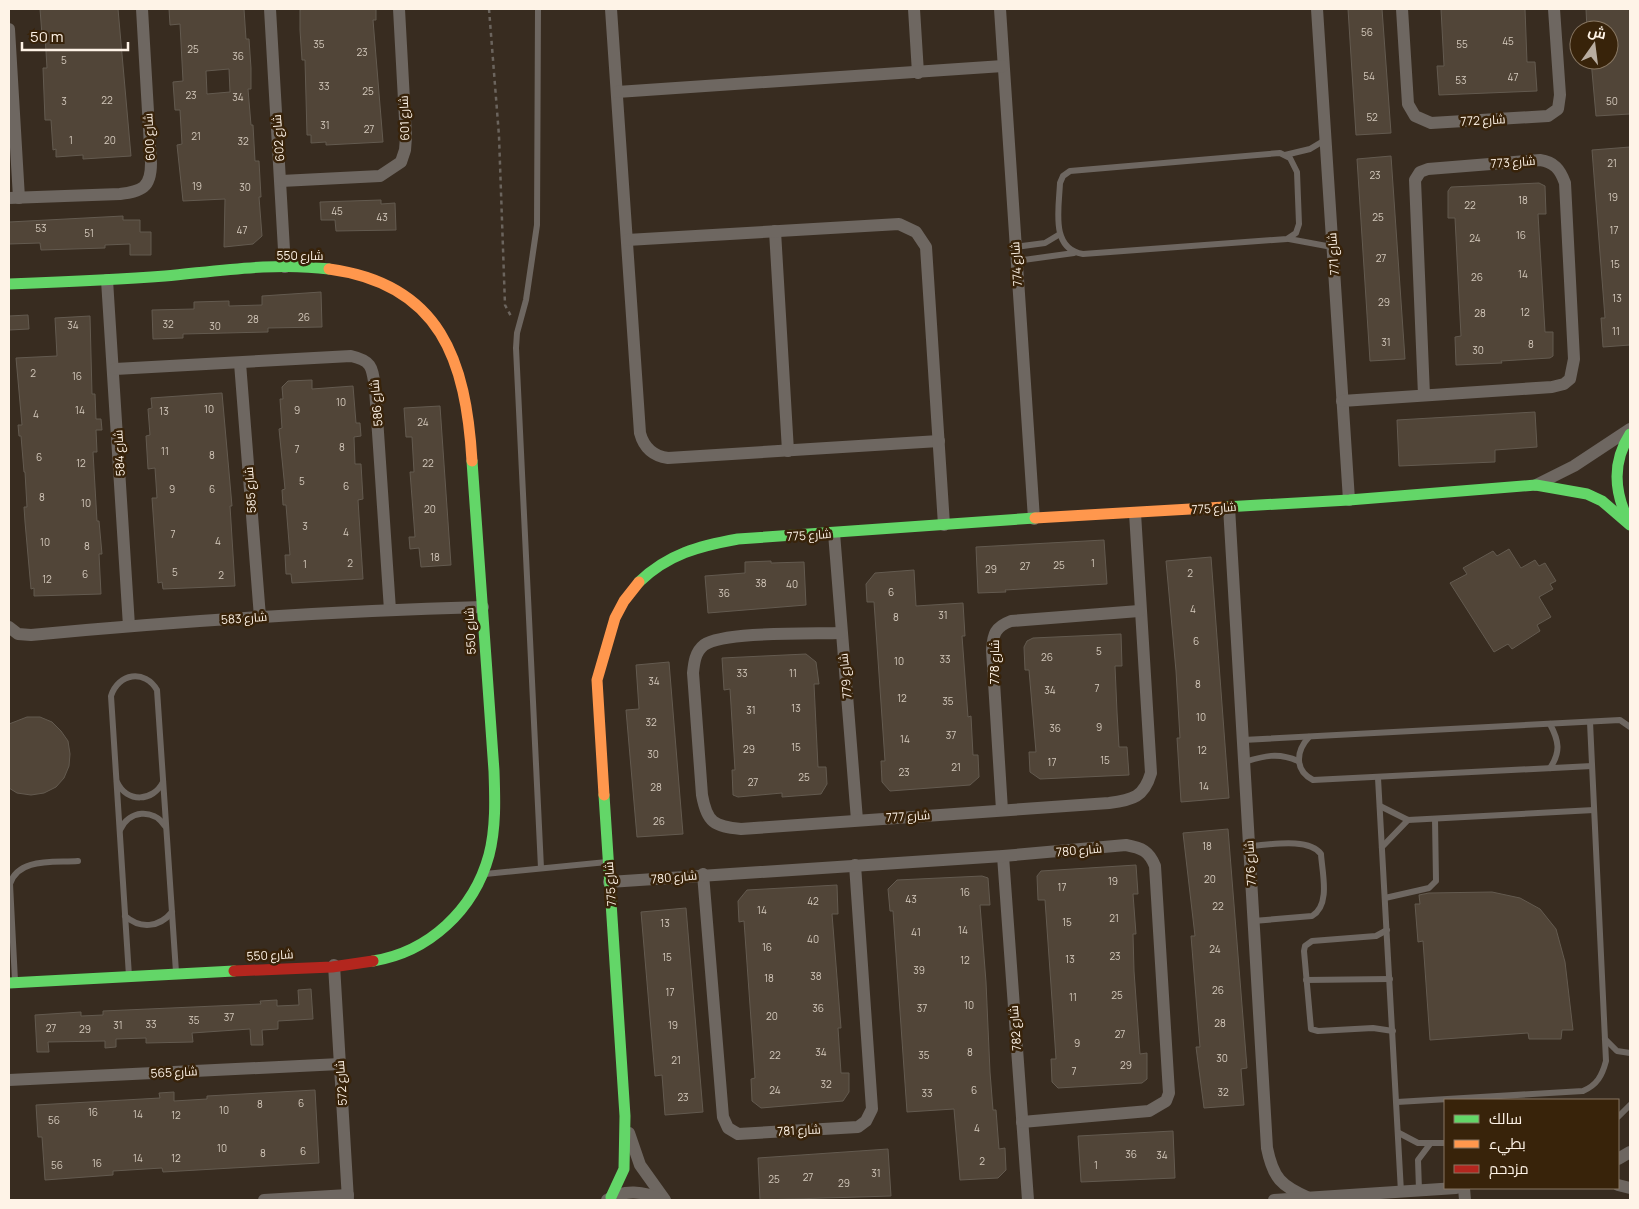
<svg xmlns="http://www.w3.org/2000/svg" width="1639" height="1209" font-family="Manrope,Cairo,sans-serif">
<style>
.building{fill:#514538;stroke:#635a4f;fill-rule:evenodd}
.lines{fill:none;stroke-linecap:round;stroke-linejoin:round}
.path{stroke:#6b645d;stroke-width:2.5;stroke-dasharray:4 4;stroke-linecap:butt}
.lane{stroke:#6e6761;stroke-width:6}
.street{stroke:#6e6761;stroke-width:12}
.fast{stroke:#63d668;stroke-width:11}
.slow{stroke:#ff974d;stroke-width:11}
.jam{stroke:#b3261e;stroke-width:11}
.labels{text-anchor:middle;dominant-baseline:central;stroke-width:5;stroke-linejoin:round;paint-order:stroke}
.number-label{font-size:10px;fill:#d3c8bb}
.street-label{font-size:12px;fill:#fef3e7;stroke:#38230a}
</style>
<rect width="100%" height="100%" fill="#382c20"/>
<!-- building -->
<g class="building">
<path d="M40,9H118L131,156L83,159V155L56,157V149L53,150L51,120H45L43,68H47L45,35H42Z"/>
<path d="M169,9H244L246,39H249L251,68V89H248L251,125H253L255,161H259L261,197H259L262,236L253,244L224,247L225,199L183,201L177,145L182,144L180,110H175L173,82L183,81L180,24L170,25ZM229,69L230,92L207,94L206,71Z"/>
<path d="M303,9H376V20H373L383,142L326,145V142L311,143V135H307L305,60H302L300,30V10Z"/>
<path d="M1348,9H1382L1391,133L1356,135Z"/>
<path d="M1441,9H1525L1527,62H1535L1537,91L1439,95L1437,66H1444Z"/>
<path d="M1586,9H1630V114L1596,116L1591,60H1609V30H1587Z"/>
<path d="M1630,147V345L1603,347L1601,318H1605L1592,150Z"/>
<path d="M1391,156L1405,359L1370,361L1357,159Z"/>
<path d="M1539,183L1545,186L1546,214H1538L1545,332H1553V356L1550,358L1501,361L1502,363L1456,365L1455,337L1461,336L1455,218H1448V191L1451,187Z"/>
<path d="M381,200V204L395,203L396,230L336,231L335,220H321L320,202Z"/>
<path d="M123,216V220H140V232H151V255H130V244L105,245V248L41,250L40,243L9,244V222Z"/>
<path d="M321,292L322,327L268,328V332L183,334V338L153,339L152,310L194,309V302L229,301V306L262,305V296Z"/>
<path d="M28,315L29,329L9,330V316Z"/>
<path d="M90,316L92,394H95L96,419H101L102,430H96L97,452H93L97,521H99L102,554H99L101,594L34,596V588L31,589L25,522L24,507H27L25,472H24L21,436H19L18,425H22L16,358L57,356L55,318Z"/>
<path d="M312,380V389L353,386L356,423H360L361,436L354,437L355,464H361L363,499L358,500L363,579L292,583L291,574H286L285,555H290L286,505H283L282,490L285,489L279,429L282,428L280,399H283L282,387L288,381Z"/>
<path d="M222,393L232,506H230L235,586L163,589L162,582L158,583L152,498H157L155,468L148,469L146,436L150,435L148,409L152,408L151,398Z"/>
<path d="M440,406L451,565L421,567L419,548L410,549L409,537H415L410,472H414L412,437H406L404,408Z"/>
<path d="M1535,412L1537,447L1495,450V462L1399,466L1397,420Z"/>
<path d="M1104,540L1107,584L1005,590L1006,592L978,593L976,547Z"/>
<path d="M1509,549L1521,568L1535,560L1539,566L1545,563L1556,581L1550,584L1553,589L1539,597L1551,617L1537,625L1540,631L1512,649L1508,644L1494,652L1450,583L1467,574L1463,568L1493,551L1497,556Z"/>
<path d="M1211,557L1229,798L1181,802L1177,738H1180L1176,671L1166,561Z"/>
<path d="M771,561V563L804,562L806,605L708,613L705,576L745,573V562Z"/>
<path d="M914,570L916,606L963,603L965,636H962L968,717L971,716L973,755H978L979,777L970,785L890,791L882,782L881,761H885L874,602H867L866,584L875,573Z"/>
<path d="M1121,634L1122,666H1115L1117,712L1119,747H1127L1129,775L1040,779L1030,772L1029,752H1036L1029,670H1025L1024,647L1027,641L1033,638Z"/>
<path d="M806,654L816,662L819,684H814L818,767H826L827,784L821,794L782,797V793L738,797L733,795L732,770H735L730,689L724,690L722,658Z"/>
<path d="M669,662L683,834L637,837L626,710L639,709L636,665Z"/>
<path d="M27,717H40L52,722L61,731L68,741L70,754L69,766L64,778L56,787L44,793L31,795L17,793L9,788V724Z"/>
<path d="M1228,829L1247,1068L1241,1069L1244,1105L1204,1108L1196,1047H1200L1191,936H1195L1183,833Z"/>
<path d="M1136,865L1138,894H1133L1136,934H1133L1134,971L1140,1054L1147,1053V1079L1142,1083L1058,1088L1052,1082L1051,1059H1056L1053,1014L1045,900H1038L1037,876L1041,871Z"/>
<path d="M982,876L988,878L990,905H980L986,982L990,1072L993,1110H996L999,1149L1005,1148L1006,1170L998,1178L960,1180L954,1109L907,1112L893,911H890L888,889L897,880Z"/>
<path d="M837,885L838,914H832L841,1028H838L841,1073H849V1092L843,1101L761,1108L752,1101L751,1079L755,1078L752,1034L744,921L739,922L738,901L747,890Z"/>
<path d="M1492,892L1520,898L1540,909L1556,929L1565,962L1573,1030H1562L1561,1039H1529L1528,1033L1430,1040L1423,941L1418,942L1415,904H1420L1419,895L1429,893Z"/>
<path d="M686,908L703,1112L665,1115L662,1075L655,1076L641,912Z"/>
<path d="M311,989L313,1019L278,1021V1029L262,1030L263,1045H251L250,1029L192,1033L193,1042L146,1043V1038L116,1039V1047L105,1048V1041L48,1042L49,1052H37L35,1015L81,1012V1016L103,1015V1011L261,1004L260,1001L277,1000V1006L299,1005L298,990Z"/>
<path d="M315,1090L319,1163L163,1172L162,1168L113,1171V1175L45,1180L42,1137H38L36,1105L160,1098L159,1093L174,1092V1101L207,1099V1096Z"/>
<path d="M1173,1131L1175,1178L1081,1182L1078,1136Z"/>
<path d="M888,1149L891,1196L760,1200L758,1158Z"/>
</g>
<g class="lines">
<!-- path -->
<path class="path" d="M489,9L499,136L505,305L512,318"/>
<!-- lane -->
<g class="lane">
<path d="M538,9L537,225L526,300L517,333L516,348L541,868"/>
<path d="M1280,153L1290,158L1297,172L1299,224L1296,233L1287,239L1083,254C1050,249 1059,208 1060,183L1063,176L1070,171Z"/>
<path d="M1285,155L1310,149L1325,140"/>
<path d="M1289,239L1332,247"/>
<path d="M1015,247L1045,243L1060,234"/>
<path d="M1016,261L1074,253"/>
<path d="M1550,724C1559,741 1561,752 1550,768"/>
<path d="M1309,737C1296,751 1294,770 1313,780L1592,766"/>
<path d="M1243,740L1620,720L1630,727"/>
<path d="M1244,762C1264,756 1278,752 1298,761"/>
<path d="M1378,778L1401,1192"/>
<path d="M117,782C127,803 153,802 163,782"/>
<path d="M1380,806L1408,820L1594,810"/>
<path d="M120,830C129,810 153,808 165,826"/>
<path d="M1249,846C1268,845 1309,837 1321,854C1322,872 1331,905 1312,916L1253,921"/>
<path d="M1382,847L1408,820"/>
<path d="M485,874L607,862"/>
<path d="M1385,898L1429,888L1436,881L1435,819"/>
<path d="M125,916C140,929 159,928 172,912"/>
<path d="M1387,930L1376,936L1312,941L1305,946L1304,951L1311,1029L1318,1031L1373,1028L1393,1031"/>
<path d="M129,976L111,696C118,673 145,669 157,690L176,972"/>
<path d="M1306,980L1390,979"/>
<path d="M15,981L10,884C18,857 55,863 78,861"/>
<path d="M1605,1039L1617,1051L1630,1053"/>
<path d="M1397,1102L1583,1091C1597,1085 1602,1076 1606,1061L1590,722"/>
<path d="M1618,1117L1630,1105"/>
<path d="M1399,1133L1418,1143H1445"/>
<path d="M1419,1190L1418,1160L1430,1144"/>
</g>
<!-- street -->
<g class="street">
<path d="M270,9L285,267"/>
<path d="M611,9L640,433C644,448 653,456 668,458L939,441"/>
<path d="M914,9L918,73"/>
<path d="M1000,9L1034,519"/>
<path d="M1317,9L1349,500"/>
<path d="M1402,9L1408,104L1415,116L1431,123L1548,116L1558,109L1560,95L1554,9"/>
<path d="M9,29L19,198"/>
<path d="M617,92L1003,66"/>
<path d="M281,181L380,176L401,162L405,150L406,137L399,9"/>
<path d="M9,198L120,194C142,191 151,188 151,163L142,9"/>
<path d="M775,231L788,451"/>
<path d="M627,240L899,224L916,232L926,247L944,525"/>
<path d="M107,280L129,626"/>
<path d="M240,363L260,617"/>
<path d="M115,369L351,356C373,361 372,368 375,388L390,610"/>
<path d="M1342,401L1552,387L1564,384L1570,379L1574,359L1565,183C1560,169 1554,162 1540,160L1428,169L1420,172L1415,180L1424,395"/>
<path d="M1536,485L1574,466L1630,429"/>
<path d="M1229,507L1267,1148C1273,1178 1281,1186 1309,1198"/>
<path d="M834,533L857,820"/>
<path d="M9,627L18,634L31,635C181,621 332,611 483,607"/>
<path d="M841,633C813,634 724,631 704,645C695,652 694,663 693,673L702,795C707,823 714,826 741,829L1109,803C1133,800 1144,797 1151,773L1135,513"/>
<path d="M1002,810L992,650C993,634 995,627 1011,621L1139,611"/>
<path d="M1003,856L1028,1200"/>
<path d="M703,874L723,1117L728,1128L738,1134L858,1127L866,1121L872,1109L855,865"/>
<path d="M609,882L1003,856L1126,845C1142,848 1149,851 1155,866L1169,1093L1166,1101L1149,1111L1022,1122"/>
<path d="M334,965L348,1200"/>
<path d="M9,1080L340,1064"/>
<path d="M629,1133L640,1165L665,1200"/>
<path d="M1618,1159L1630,1152"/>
<path d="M1618,1185L1630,1188"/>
<path d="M1464,1188L1465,1200"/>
<path d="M264,1200L348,1195"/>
<path d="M607,1200C623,1189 645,1191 661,1200"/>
<path d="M1274,1200L1456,1188"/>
</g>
<!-- fast -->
<g class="fast">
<path d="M9,284C61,282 113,280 165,276C219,271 275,262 329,269"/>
<path d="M1225,507L1349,500L1536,485L1587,494L1602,501L1630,525"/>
<path d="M1628,520C1614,491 1612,462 1630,434"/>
<path d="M639,582C668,554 699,546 738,539L1035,518"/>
<path d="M604,795L625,1116L624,1169L611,1197"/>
<path d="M373,961C429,952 474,910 489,855C496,828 495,799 494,771L472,461"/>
<path d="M9,983L234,971"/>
</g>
<!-- slow -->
<g class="slow">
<path d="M329,269C441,284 466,361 472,461"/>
<path d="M1035,518L1225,507"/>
<path d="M604,795L597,680L615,618L624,601L639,582"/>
</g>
<!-- jam -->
<path class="jam" d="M234,971L332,967L373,961"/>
</g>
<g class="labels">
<!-- number labels -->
<g class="number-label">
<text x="1367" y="32">56</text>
<text x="1508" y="41">45</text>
<text x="319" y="44">35</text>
<text x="1462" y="44">55</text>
<text x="193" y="49">25</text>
<text x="362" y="52">23</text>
<text x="238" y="56">36</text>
<text x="64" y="60">5</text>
<text x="1369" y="76">54</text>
<text x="1513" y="77">47</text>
<text x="1461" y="80">53</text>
<text x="324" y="86">33</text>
<text x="368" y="91">25</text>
<text x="191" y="95">23</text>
<text x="238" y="97">34</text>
<text x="107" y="100">22</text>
<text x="64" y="101">3</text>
<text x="1612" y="101">50</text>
<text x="1372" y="117">52</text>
<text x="325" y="125">31</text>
<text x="369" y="129">27</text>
<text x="196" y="136">21</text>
<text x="71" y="140">1</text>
<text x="110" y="140">20</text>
<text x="243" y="141">32</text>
<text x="1612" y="163">21</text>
<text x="1375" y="175">23</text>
<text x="197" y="186">19</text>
<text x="245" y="187">30</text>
<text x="1613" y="197">19</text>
<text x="1523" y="200">18</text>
<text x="1470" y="205">22</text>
<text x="337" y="211">45</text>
<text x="382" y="217">43</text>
<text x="1378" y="217">25</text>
<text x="41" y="228">53</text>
<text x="242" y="230">47</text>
<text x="1614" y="230">17</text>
<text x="89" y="233">51</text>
<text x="1521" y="235">16</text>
<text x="1475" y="238">24</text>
<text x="1381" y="258">27</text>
<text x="1615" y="264">15</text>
<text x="1523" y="274">14</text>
<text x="1477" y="277">26</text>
<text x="1617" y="298">13</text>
<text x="1384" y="302">29</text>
<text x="1525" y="312">12</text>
<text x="1480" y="313">28</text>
<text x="304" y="317">26</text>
<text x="253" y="319">28</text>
<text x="168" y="324">32</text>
<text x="73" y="325">34</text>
<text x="215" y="326">30</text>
<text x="1616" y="331">11</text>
<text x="1386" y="342">31</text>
<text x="1531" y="344">8</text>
<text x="1478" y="350">30</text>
<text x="33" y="373">2</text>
<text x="77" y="376">16</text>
<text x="341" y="402">10</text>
<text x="209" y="409">10</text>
<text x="80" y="410">14</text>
<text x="297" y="410">9</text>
<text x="164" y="411">13</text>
<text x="36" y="414">4</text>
<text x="423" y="422">24</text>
<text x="342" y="447">8</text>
<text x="297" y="449">7</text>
<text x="165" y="451">11</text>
<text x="212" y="455">8</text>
<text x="39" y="457">6</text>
<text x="81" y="463">12</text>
<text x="428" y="463">22</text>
<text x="302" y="481">5</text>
<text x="346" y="486">6</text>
<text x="172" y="489">9</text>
<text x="212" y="489">6</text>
<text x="42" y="497">8</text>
<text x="86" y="503">10</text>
<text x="430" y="509">20</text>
<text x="305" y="526">3</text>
<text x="346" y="532">4</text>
<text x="173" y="534">7</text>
<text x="218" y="541">4</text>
<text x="45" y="542">10</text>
<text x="87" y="546">8</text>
<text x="435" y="557">18</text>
<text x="350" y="563">2</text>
<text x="1093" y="563">1</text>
<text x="305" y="564">1</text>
<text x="1059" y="565">25</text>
<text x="1025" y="566">27</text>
<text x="991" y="569">29</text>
<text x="175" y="572">5</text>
<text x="1190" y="573">2</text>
<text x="85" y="574">6</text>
<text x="221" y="575">2</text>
<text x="47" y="579">12</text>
<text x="761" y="583">38</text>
<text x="792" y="584">40</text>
<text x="891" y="592">6</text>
<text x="724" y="593">36</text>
<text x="1193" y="609">4</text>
<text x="943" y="615">31</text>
<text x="896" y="617">8</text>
<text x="1196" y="641">6</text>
<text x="1099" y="651">5</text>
<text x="1047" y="657">26</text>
<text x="945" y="659">33</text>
<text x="899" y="661">10</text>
<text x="742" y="673">33</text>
<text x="793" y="673">11</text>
<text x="654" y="681">34</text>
<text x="1198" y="684">8</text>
<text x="1097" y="688">7</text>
<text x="1050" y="690">34</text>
<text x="902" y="698">12</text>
<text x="948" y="701">35</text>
<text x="796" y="708">13</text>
<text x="751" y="710">31</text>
<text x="1201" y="717">10</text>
<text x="651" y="722">32</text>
<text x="1099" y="727">9</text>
<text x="1055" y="728">36</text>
<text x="951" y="735">37</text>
<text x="905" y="739">14</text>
<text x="796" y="747">15</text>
<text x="749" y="749">29</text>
<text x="1202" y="750">12</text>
<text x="653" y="754">30</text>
<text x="1105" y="760">15</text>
<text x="1052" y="762">17</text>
<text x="956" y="767">21</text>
<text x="904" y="772">23</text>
<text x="804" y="777">25</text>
<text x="753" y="782">27</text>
<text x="1204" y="786">14</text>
<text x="656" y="787">28</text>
<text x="659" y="821">26</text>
<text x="1207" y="846">18</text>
<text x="1210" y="879">20</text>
<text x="1113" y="881">19</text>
<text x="1062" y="887">17</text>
<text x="965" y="892">16</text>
<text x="911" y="899">43</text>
<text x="813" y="901">42</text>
<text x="1218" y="906">22</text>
<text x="762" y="910">14</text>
<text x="1114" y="918">21</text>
<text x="1067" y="922">15</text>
<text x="665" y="923">13</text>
<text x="963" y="930">14</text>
<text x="916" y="932">41</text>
<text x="813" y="939">40</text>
<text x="767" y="947">16</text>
<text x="1215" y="949">24</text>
<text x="1115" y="956">23</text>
<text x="667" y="957">15</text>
<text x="1070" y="959">13</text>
<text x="965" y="960">12</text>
<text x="919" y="970">39</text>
<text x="816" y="976">38</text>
<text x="769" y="978">18</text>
<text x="1218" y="990">26</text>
<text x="670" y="992">17</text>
<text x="1117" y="995">25</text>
<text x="1073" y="997">11</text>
<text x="969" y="1005">10</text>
<text x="818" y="1008">36</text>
<text x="922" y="1008">37</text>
<text x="772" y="1016">20</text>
<text x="229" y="1017">37</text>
<text x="194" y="1020">35</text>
<text x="1220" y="1023">28</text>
<text x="151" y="1024">33</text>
<text x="118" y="1025">31</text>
<text x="673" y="1025">19</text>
<text x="51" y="1028">27</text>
<text x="85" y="1029">29</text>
<text x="1120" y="1034">27</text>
<text x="1077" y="1043">9</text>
<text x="821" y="1052">34</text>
<text x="970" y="1052">8</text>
<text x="775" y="1055">22</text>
<text x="924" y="1055">35</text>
<text x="1222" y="1058">30</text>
<text x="676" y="1060">21</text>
<text x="1126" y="1065">29</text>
<text x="1074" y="1071">7</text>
<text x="826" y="1084">32</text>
<text x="775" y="1090">24</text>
<text x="974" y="1090">6</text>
<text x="1223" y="1092">32</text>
<text x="927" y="1093">33</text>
<text x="683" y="1097">23</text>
<text x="301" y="1103">6</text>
<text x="260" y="1104">8</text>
<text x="224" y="1110">10</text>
<text x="93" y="1112">16</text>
<text x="138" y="1114">14</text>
<text x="176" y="1115">12</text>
<text x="54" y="1120">56</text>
<text x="977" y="1128">4</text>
<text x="222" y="1148">10</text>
<text x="303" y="1151">6</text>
<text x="263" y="1153">8</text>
<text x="1131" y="1154">36</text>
<text x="1162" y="1155">34</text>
<text x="138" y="1158">14</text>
<text x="176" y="1158">12</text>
<text x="982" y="1161">2</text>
<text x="97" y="1163">16</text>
<text x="57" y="1165">56</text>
<text x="1096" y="1165">1</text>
<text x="876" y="1173">31</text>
<text x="808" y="1177">27</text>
<text x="774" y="1179">25</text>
<text x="844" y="1183">29</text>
</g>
<!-- street labels -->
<g class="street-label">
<text transform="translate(404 118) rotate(-92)">شارع 601</text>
<text transform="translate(1483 120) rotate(-3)">شارع 772</text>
<text transform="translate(149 137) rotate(-93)">شارع 600</text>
<text transform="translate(278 138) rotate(-94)">شارع 602</text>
<text transform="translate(1513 162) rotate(-4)">شارع 773</text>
<text transform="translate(1333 254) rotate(-94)">شارع 771</text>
<text x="300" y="255">شارع 550</text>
<text transform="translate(1016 264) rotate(-94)">شارع 774</text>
<text transform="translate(376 403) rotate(-95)">شارع 586</text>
<text transform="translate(119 453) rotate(-93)">شارع 584</text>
<text transform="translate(250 490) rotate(-94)">شارع 585</text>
<text transform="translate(1214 508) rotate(-4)">شارع 775</text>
<text transform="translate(809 535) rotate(-4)">شارع 775</text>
<text transform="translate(244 618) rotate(-4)">شارع 583</text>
<text transform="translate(470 631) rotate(-93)">شارع 550</text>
<text transform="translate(994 662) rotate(-90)">شارع 778</text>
<text transform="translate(845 676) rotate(-95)">شارع 779</text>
<text transform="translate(908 816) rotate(-4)">شارع 777</text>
<text transform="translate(1079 850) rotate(-5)">شارع 780</text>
<text transform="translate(1250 863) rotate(-93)">شارع 776</text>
<text transform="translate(674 877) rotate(-5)">شارع 780</text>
<text transform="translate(610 884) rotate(-94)">شارع 775</text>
<text transform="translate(270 955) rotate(-3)">شارع 550</text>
<text transform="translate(1015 1028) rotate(-94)">شارع 782</text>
<text transform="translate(174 1072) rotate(-3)">شارع 565</text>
<text transform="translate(341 1083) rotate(-94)">شارع 572</text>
<text transform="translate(799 1130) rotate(-3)">شارع 781</text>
</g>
</g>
<!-- border -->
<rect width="1639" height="1209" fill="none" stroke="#fef3e7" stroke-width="20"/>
<!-- legend -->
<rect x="1444" y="1099" width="175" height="90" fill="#38230a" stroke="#877662"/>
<rect x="1454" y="1115" width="25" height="8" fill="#63d668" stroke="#877662"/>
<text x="1489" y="1124" font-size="15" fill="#fef3e7">سالك</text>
<rect x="1454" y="1140" width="25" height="8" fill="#ff974d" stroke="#877662"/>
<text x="1489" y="1149" font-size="15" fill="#fef3e7">بطيء</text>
<rect x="1454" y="1165" width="25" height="8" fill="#b3261e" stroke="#877662"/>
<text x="1489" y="1174" font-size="15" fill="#fef3e7">مزدحم</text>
<!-- north arrow -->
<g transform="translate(1594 45) rotate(14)"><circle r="24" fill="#38230a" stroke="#877662"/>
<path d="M0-4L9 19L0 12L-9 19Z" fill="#b9ada1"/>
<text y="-8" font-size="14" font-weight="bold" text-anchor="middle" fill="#fef3e7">ش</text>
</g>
<!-- scale -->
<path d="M22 42v8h106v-8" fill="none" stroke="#fef3e7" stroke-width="2.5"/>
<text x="30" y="42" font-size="15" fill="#fef3e7" stroke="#38230a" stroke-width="4" paint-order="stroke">50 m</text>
</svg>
